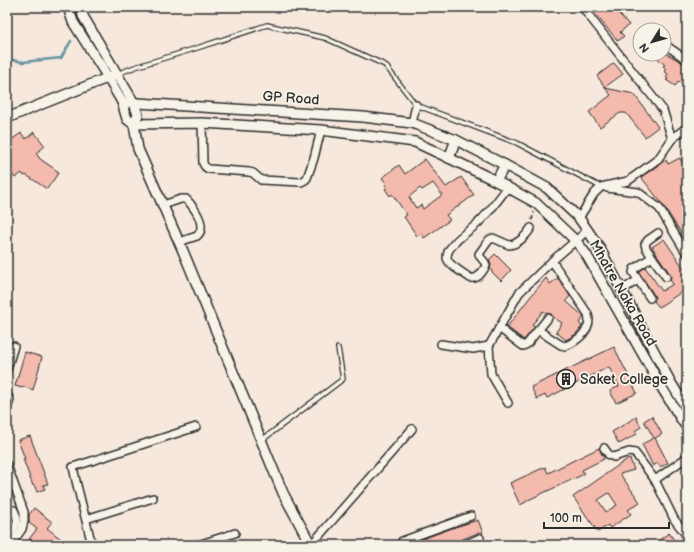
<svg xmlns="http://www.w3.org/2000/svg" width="694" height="552" font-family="'Balsamiq Sans',sans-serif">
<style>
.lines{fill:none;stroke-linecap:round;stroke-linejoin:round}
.stream{stroke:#6995a4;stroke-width:2.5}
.building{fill:#f4baad;stroke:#2b2b2b;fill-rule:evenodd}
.service-casing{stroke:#2b2b2b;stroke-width:6}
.minor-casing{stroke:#2b2b2b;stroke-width:10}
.tertiary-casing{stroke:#2b2b2b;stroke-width:12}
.path{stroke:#2b2b2b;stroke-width:1.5;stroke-dasharray:4 3;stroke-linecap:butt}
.service{stroke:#f7f3e8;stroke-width:3.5}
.minor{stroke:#f7f3e8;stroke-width:7}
.tertiary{stroke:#f7f3e8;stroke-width:9}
.labels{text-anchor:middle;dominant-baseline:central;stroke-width:3.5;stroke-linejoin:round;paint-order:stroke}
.street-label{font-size:14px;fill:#2b2b2b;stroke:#f7f3e8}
.poi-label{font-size:14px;fill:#2b2b2b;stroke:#f7f3e8;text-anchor:start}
</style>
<rect width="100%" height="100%" fill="#f6e8dc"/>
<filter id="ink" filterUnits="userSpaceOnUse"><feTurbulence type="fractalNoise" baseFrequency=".025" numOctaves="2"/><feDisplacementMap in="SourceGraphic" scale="8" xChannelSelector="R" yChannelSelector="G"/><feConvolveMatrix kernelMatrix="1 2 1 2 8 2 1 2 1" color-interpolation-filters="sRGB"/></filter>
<g filter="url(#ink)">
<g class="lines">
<!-- stream -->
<path class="stream" d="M7,59L23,62L61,58L71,41"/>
</g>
<!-- building -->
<g class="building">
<path d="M589,7H613L629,25L620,32L624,36L618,41Z"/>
<path d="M653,54H667L687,65V92L679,81L675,86L666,80L668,79L666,77L668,74L664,71L666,69L663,66L665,65Z"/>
<path d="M614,63L623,74L605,87L597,76Z"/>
<path d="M605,88L634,94L658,127L645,137L626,113H620L600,127L589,112L611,95Z"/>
<path d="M34,132L45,146L36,153L40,159L59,172L47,189L26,175L24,176L22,173L15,178L7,167V143L21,133L26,139Z"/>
<path d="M680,158L687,173V218L681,222L687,231V242L663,205L641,177L666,160L668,164Z"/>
<path d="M425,159L446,187L461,177L474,195L446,215L450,220L424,238L421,233L417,236L404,217L407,215L392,194L390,196L385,189L387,188L385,185L387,184L382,178L399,165L405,174ZM433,183L442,195L423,209L421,205L416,208L409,197L420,188L422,190Z"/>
<path d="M664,239L687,273V284L684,286L686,289L659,307L654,301L655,298L654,295L639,272L645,267L662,291L673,284L670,280L671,277L670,274L652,247Z"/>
<path d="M495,254L511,270L501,281L491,271L492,270L490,269L491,265L489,260Z"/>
<path d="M546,278L550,284L558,278L570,296L566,301L583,316L584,317L579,323L582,326L576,334L566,340L556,332L562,323L553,317L551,314L546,313L543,311L532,325L535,327L524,340L507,327L531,296Z"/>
<path d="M614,347L637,393L616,403L610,391L619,386L609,367L547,398L545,395L537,399L531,387Z"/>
<path d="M25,352L42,357L33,390L22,386V388L15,386Z"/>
<path d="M652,416L662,434L655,438L668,463L660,467L658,463L653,466L642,444L654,438L644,421Z"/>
<path d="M636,417L641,427L635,431L637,434L619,444L612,432Z"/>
<path d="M30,436L48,484L43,485L45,489L37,492L34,485L33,486L23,459H25L18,440Z"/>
<path d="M599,448L604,459L582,470L584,474L526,501V502L520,505L510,483L545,467L548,473Z"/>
<path d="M630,459L634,470L620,474L640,502L628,510L631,514L610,528L608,525L598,532L573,497L626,460ZM609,493L617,505L606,512L598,500Z"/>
<path d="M34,508L52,522L47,528L61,539L60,540L66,545H28L32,540L29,539L37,529L29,523V515Z"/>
<path d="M478,520L483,533H478L448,545H406L455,527Z"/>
<path d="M669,533L678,545H652Z"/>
</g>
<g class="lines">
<!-- service casing -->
<g class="service-casing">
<g id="service">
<path d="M117,74L135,67L197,48L267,25L325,38L385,65L416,105L517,143L601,187"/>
<path d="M262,440L343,379L338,348"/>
</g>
</g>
<!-- minor casing -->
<g class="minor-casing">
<g id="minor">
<path d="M667,46L687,60"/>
<path d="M202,123L203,163C204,166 205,168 209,169L249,172L253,173L261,180L301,182L305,180L307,178L314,158L321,130"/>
<path d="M412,123L416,105"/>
<path d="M672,139L687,127"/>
<path d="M507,188C498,200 489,213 477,224C469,231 458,237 452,246C449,249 447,254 447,258C448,265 465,274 470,278C478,280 482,272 486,266C486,261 480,259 479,254L489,240L493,238L509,245C517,245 527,235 531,228"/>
<path d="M607,188L638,192L659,208L687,254"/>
<path d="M163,205L181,199H186C194,207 208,226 197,236L179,242"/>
<path d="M579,218L594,194L601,187L628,181L658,159L672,139L663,110L582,7"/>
<path d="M658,233L648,240L645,244L646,248L666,277"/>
<path d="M622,290L638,280"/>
<path d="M650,298L633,272L634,269L652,257"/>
<path d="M499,328L523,346L527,344L548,318"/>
<path d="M538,330L561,345L565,346C578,341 593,329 588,314L552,261"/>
<path d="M441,344L473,349L489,346"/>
<path d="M7,369L14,346"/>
<path d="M7,394L10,400L7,408"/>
<path d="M508,403L491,374L489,346L519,293L552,261L588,230"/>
<path d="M604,448L609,455L614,457L629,452L635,453L655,480L674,519L687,536"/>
<path d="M7,465L24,512V521L22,529L11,545"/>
<path d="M655,480L687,457"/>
<path d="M86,519L153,498"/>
<path d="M7,538C15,527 21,524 14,510"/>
<path d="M92,545L76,481L73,467L196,427"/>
<path d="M198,545L235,533"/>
<path d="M311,545L412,429"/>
<path d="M401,545L402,541L405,540L471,516"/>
<path d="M464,545L480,538"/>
</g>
</g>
<!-- tertiary casing -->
<g class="tertiary-casing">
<g id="tertiary">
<path d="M68,7L73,22L104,71L122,102L127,119L134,124"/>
<path d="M81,7L83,16L111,64L134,103L138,115L134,124L138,149L183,251L283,493L311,545"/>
<path d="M122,102L363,117L412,123L456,140L505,165L547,188L579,218L599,247L671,383L687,409"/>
<path d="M7,118L112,76"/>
<path d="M134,124L202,123L321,130L415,142L449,158L496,181L536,203L576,241L586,254L662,388L683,422L687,427"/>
<path d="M449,158L456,140"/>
<path d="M496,181L505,165"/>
</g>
</g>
<!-- path -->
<path class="path" d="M532,220L534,212"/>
<!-- service -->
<use href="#service" class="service"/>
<!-- minor -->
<use href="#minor" class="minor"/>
<!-- tertiary -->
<use href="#tertiary" class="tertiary"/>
</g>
</g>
<!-- icons -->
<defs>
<g id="building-ring" transform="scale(1)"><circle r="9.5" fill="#f7f3e8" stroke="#2b2b2b" stroke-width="1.5"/><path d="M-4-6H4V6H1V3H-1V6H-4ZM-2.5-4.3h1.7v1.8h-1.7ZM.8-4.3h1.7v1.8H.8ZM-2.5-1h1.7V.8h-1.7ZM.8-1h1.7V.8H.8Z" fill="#2b2b2b"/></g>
</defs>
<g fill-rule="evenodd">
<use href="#building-ring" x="566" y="379"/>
</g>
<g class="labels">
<!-- street labels -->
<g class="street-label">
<text transform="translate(291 98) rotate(4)">GP Road</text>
<text transform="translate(623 293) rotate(60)">Mhatre Naka Road</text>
</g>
<!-- poi labels -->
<g class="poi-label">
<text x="580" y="379">Saket College</text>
</g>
</g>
<!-- margin -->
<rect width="694" height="552" fill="none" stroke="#f7f3e8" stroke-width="24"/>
<rect x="12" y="12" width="670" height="528" fill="none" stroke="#2b2b2b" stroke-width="1.5" filter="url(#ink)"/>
<!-- north arrow -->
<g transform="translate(652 42) rotate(233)"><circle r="19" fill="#f7f3e8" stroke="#a5a39c"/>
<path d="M0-3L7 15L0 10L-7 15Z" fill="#2b2b2b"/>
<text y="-6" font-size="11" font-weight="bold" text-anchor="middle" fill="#2b2b2b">N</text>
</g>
<!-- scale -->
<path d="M544 522v6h125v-6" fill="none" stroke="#2b2b2b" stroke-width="2"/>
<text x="550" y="522" font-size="12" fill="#2b2b2b" stroke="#f7f3e8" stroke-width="3" paint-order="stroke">100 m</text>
</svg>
